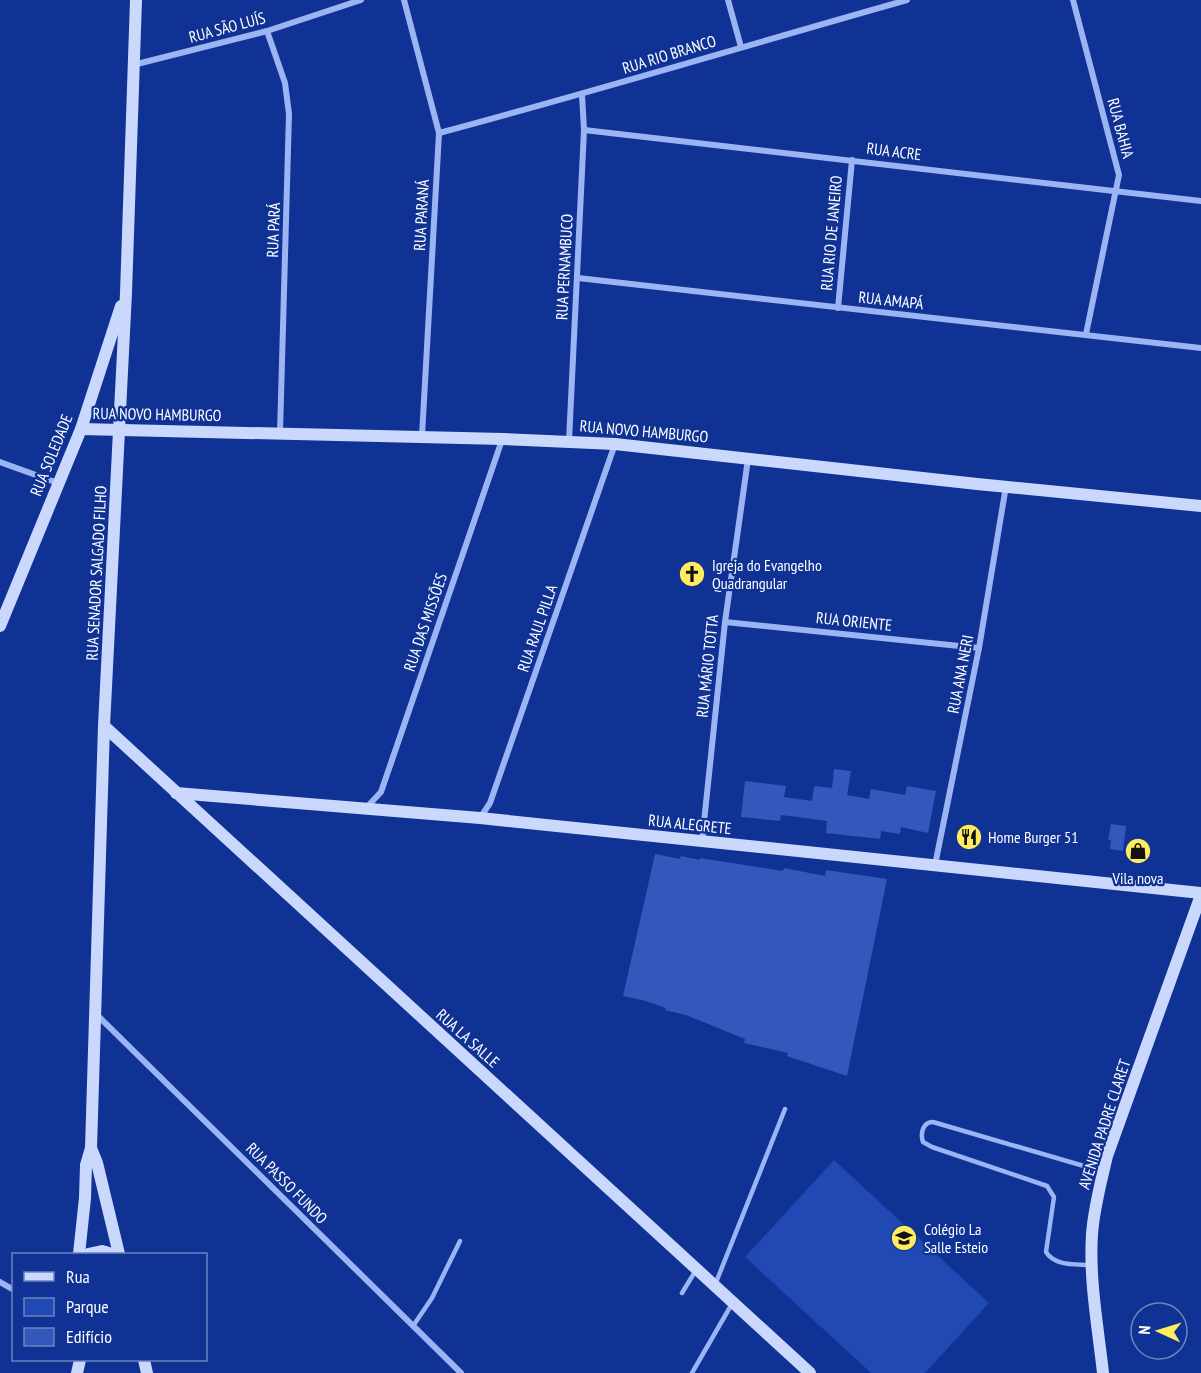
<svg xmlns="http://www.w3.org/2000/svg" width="1201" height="1373" font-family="'PT Sans Narrow',sans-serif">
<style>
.green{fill:#2049b3}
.building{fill:#3358bc}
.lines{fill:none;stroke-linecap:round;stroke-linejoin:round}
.lane{stroke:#9bb4f4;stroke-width:4.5}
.street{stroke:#9bb4f4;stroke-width:6}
.secondary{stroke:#cbd8fd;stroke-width:12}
.labels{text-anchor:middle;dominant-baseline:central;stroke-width:4.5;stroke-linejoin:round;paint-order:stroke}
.street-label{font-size:16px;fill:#fff;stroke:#0f3294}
.poi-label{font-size:16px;fill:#fff;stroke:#0f3294;text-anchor:start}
</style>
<rect width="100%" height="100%" fill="#0f3294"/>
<!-- green -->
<path class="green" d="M834,1160L989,1303L925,1373H871L745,1257Z"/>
<!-- building -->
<g class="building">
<path d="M834,769L851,771L847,795L869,799L871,789L905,795L907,786L936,791L928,833L901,827L900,834L881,831L880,839L826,833L827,821L805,818L781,815L780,821L741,817L745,781L786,786L784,797L812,801L814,786L832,788Z"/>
<path d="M1111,824L1126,826L1123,851L1110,849L1111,840H1108Z"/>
<path d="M655,854L680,859L681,856L700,860V858L783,871L784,868L825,876L826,870L887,879L847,1076L787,1056L788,1053L744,1043L745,1039L686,1015L665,1010L666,1008L646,1001L623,996Z"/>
</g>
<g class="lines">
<!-- lane -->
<g class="lane">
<path d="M1089,1265C1074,1264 1055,1266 1046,1252L1054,1197L1047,1186L932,1147L923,1142C920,1133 923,1122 933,1122L1101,1171"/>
<path d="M715,1285L785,1109"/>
<path d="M682,1293L696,1270"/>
<path d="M413,1326L432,1298L460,1241"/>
<path d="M692,1373L733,1302"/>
</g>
<!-- street -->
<g class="street">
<path d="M404,0L439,133L422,436"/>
<path d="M728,0L741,47"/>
<path d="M1073,0L1119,175L1086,334"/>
<path d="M267,31L285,83L289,114L280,433"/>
<path d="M133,65L267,31L361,0"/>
<path d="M584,130L1201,201"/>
<path d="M439,133C596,91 751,44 907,0"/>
<path d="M578,278L1201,348"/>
<path d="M838,308L852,160"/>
<path d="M569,441L584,130L582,95"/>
<path d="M0,462L58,483"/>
<path d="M725,622L979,648"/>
<path d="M366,808L381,792L502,440"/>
<path d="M480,818L490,803L615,444"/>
<path d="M702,841L725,622L748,459"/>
<path d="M935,865L979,648L1006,486"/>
<path d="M95,1013L461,1373"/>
<path d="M0,1282L14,1290"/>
</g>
<!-- secondary -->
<g class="secondary">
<path d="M81,429L503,439L615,444L977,484L1201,506"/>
<path d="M0,626L81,429L121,306"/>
<path d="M104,726L810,1373"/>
<path d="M176,793L480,818L1201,893"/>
<path d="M91,1148L97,1163L119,1254"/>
<path d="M79,1254L85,1198L86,1165L91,1148L104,726L126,293L136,0"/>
<path d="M88,1254L102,1251L112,1254"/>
<path d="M144,1360L147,1373"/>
<path d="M77,1373L80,1360"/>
<path d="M1103,1373C1098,1327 1089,1280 1092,1234C1094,1207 1101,1182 1107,1156L1201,895"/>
</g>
</g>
<!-- icons -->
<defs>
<g id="church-disc" transform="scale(1.35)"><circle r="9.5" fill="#ffec5e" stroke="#0f3294"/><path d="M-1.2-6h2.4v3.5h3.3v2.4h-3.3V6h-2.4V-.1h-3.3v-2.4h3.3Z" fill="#111"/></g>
<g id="restaurant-disc" transform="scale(1.35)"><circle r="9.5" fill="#ffec5e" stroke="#0f3294"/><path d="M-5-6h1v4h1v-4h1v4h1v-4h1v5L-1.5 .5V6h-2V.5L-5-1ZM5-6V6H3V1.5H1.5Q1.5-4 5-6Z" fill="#111"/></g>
<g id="shop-disc" transform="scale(1.35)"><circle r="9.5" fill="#ffec5e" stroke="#0f3294"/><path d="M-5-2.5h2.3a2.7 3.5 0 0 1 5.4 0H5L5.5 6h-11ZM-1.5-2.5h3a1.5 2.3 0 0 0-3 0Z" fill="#111"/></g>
<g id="school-disc" transform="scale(1.35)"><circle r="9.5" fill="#ffec5e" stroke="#0f3294"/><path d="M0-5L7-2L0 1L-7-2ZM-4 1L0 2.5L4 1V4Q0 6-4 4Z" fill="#111"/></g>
</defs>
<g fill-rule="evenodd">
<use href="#church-disc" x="692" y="574"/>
<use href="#restaurant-disc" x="969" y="837"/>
<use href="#shop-disc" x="1138" y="851"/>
<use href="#school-disc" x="904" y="1238"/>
</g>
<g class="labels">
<!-- street labels -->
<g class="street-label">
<text transform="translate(227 27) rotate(-15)">RUA SÃO LUÍS</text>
<text transform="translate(669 54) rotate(-17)">RUA RIO BRANCO</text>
<text transform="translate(1121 128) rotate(75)">RUA BAHIA</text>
<text transform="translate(894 151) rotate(7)">RUA ACRE</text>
<text transform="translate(421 215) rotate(-87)">RUA PARANÁ</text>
<text transform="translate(273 230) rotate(-88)">RUA PARÁ</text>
<text transform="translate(831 233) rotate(-85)">RUA RIO DE JANEIRO</text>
<text transform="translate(564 267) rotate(-87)">RUA PERNAMBUCO</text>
<text transform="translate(891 300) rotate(6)">RUA AMAPÁ</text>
<text transform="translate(157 414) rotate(1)">RUA NOVO HAMBURGO</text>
<text transform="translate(644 431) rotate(5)">RUA NOVO HAMBURGO</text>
<text transform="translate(51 455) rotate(-68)">RUA SOLEDADE</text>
<text transform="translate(96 573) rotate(-87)">RUA SENADOR SALGADO FILHO</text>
<text transform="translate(854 621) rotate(6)">RUA ORIENTE</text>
<text transform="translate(425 622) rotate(-71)">RUA DAS MISSÕES</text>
<text transform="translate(537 628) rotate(-71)">RUA RAUL PILLA</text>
<text transform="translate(707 666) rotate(-84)">RUA MÁRIO TOTTA</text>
<text transform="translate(960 674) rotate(-79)">RUA ANA NERI</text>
<text transform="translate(690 824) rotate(6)">RUA ALEGRETE</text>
<text transform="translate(468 1038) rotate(42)">RUA LA SALLE</text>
<text transform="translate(1104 1124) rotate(-72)">AVENIDA PADRE CLARET</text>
<text transform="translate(287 1183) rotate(45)">RUA PASSO FUNDO</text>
</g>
<!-- poi labels -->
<g class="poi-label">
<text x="712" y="565">Igreja do Evangelho<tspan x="712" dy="18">Quadrangular</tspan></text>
<text x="988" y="837">Home Burger 51</text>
<text x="1138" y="878" text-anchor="middle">Vila nova</text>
<text x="924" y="1229">Colégio La<tspan x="924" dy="18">Salle Esteio</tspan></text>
</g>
</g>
<!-- legend -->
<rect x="12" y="1253" width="195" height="108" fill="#0f3294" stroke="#6f84bf" stroke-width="1.5"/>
<rect x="24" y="1272" width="30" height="9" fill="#cbd8fd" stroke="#6f84bf" stroke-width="1.5"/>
<text x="66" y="1283" font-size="18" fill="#ffffff">Rua</text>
<rect x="24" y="1298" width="30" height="18" fill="#2049b3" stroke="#6f84bf" stroke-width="1.5"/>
<text x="66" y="1313" font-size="18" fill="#ffffff">Parque</text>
<rect x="24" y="1328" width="30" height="18" fill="#3358bc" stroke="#6f84bf" stroke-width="1.5"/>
<text x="66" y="1343" font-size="18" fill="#ffffff">Edifício</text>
<!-- north arrow -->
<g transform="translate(1159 1331) rotate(274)"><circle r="28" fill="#0f3294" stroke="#6f84bf" stroke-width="1.5"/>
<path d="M0-4.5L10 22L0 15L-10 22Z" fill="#ffec5e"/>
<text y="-9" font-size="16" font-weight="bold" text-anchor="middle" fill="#ffffff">N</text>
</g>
</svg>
